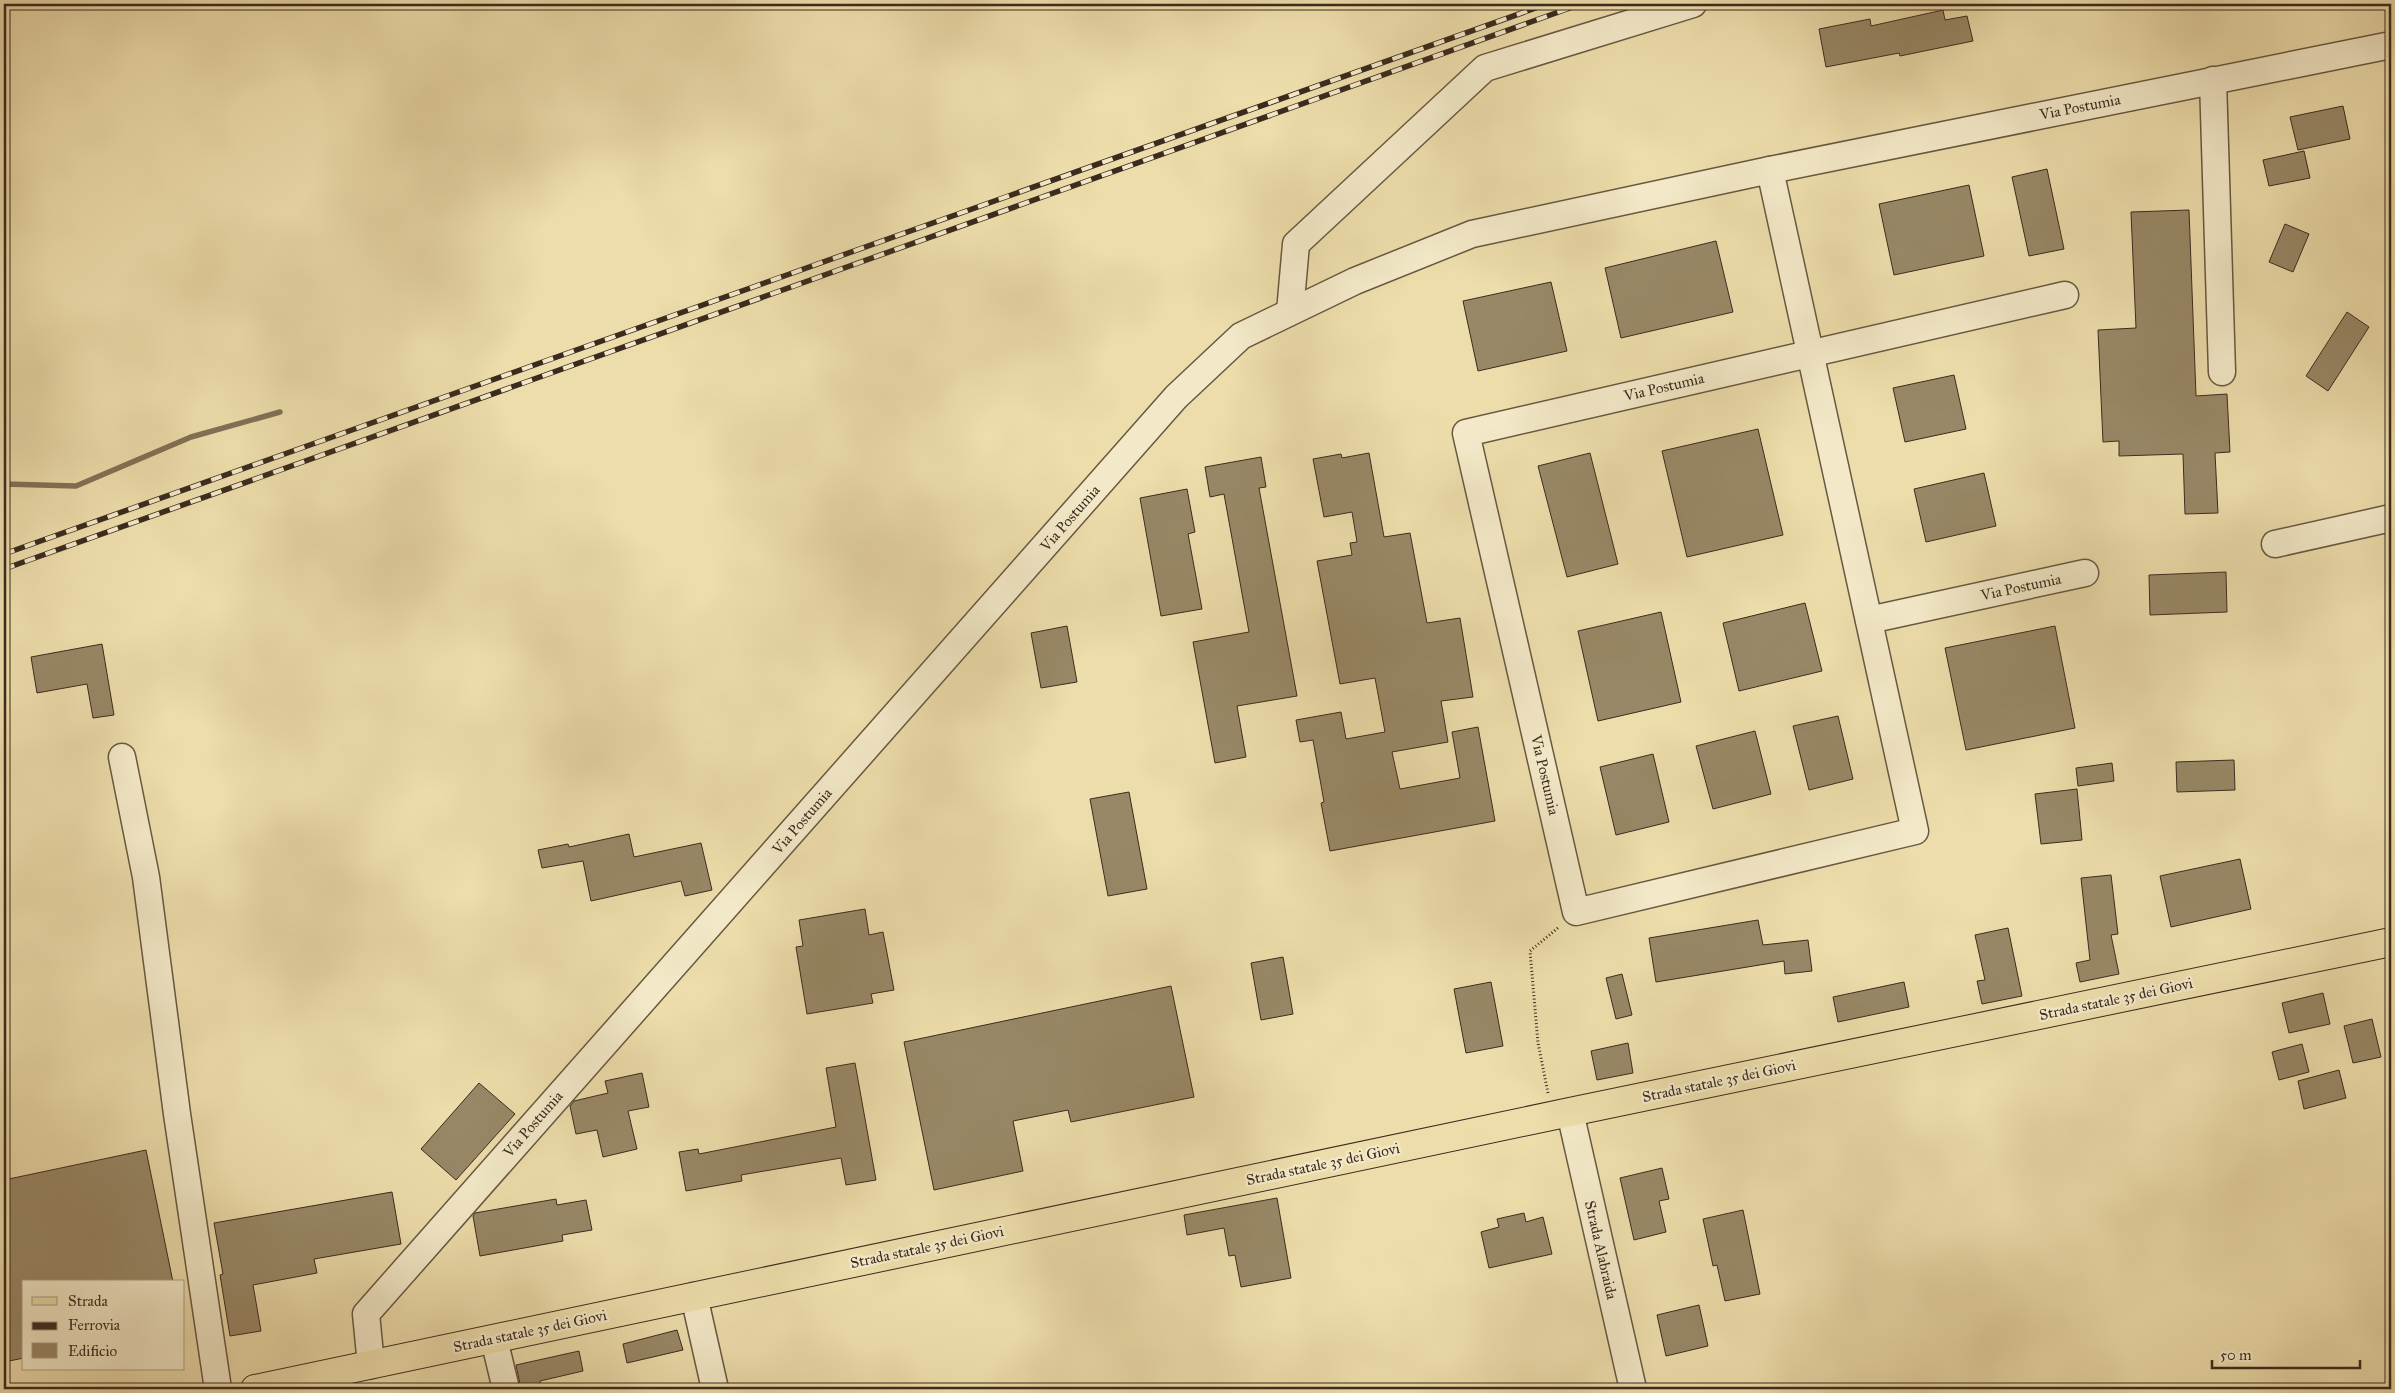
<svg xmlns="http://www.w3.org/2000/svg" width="2395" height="1393" font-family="'IM FELL Great Primer',serif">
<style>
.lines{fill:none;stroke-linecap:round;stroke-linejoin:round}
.stream{stroke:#817156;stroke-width:5.5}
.building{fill:#988867;stroke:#3b2b1e}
.minor-casing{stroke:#685841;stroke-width:29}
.major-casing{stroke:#3b2b1e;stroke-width:30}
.path{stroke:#3b2b1e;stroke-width:3;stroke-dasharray:1 2.5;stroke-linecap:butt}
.minor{stroke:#f3e9c8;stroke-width:26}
.major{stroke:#edddab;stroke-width:28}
.rail-casing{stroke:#3b2b1e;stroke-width:5.5}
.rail{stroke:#f3e9c8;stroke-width:4;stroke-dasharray:11;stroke-linecap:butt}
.labels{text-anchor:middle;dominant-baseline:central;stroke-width:4.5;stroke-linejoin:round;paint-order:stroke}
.street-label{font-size:15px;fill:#3b2b1e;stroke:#f3e9c8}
</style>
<rect width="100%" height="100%" fill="#edddab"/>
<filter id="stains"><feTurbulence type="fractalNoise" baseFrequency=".004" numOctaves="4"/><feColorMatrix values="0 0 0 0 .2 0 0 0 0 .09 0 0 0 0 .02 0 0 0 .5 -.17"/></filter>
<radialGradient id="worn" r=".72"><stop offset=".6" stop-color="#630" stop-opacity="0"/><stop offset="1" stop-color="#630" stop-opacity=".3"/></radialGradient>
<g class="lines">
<!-- stream -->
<path class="stream" d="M4,484L76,486L191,437L280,412"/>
</g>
<!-- building -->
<g class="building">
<path d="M1943,10L1945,20L1967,16L1973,41L1900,56L1899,53L1826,67L1819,29L1870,19L1871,26Z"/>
<path d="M2343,106L2350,139L2298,150L2290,117Z"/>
<path d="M2304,151L2310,178L2269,186L2263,160Z"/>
<path d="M2047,169L2064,249L2029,256L2012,177Z"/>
<path d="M1969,185L1984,256L1894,275L1879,204Z"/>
<path d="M2189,210L2196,396L2227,394L2230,452L2215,453L2218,513L2185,514L2183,454L2119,456V441L2103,442L2098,330L2136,328L2131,212Z"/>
<path d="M2285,224L2309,234L2293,272L2269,262Z"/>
<path d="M1716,241L1733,312L1621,338L1605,268Z"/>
<path d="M1551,282L1567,351L1478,371L1463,301Z"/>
<path d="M2347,312L2369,327L2328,391L2306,376Z"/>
<path d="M1954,375L1966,429L1905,442L1893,388Z"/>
<path d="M1758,429L1783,535L1687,557L1662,451Z"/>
<path d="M1369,453L1384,537L1410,533L1427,623L1460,618L1473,697L1441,701L1448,742L1392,752L1400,789L1460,778L1452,732L1478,727L1495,821L1330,851L1321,803L1324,802L1313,740L1300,742L1296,720L1341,712L1346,739L1385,732L1375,678L1340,684L1317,561L1352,555L1350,543L1357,542L1352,512L1324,517L1313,459L1341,454L1342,458Z"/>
<path d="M1590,453L1618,564L1567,577L1538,466Z"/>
<path d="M1261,457L1266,487L1259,488L1297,696L1237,706L1246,757L1215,763L1193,642L1249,632L1224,494L1210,497L1205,467Z"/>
<path d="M1984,473L1996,526L1926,542L1914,489Z"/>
<path d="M1187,489L1195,532L1188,534L1202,609L1161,616L1140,498Z"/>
<path d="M2226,572L2227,612L2150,615L2149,575Z"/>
<path d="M1805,603L1822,671L1739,691L1723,623Z"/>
<path d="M1661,612L1681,702L1598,721L1578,631Z"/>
<path d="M1067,626L1077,682L1041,688L1031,633Z"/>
<path d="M2055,626L2075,728L1966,750L1945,648Z"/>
<path d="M102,644L114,715L93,718L87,684L37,693L31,657Z"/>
<path d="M1838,716L1853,779L1809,790L1793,726Z"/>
<path d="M1755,731L1771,794L1713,809L1696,746Z"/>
<path d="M1653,754L1669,822L1616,835L1600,767Z"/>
<path d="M2234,760L2235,790L2177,792L2176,762Z"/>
<path d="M2112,763L2114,781L2078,786L2076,768Z"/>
<path d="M2077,789L2082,840L2041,844L2035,794Z"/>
<path d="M1129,792L1147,889L1108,896L1090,799Z"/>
<path d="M629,834L634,857L701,843L712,890L685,896L681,881L591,901L583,861L542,868L538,850L568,844L569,847Z"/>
<path d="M2240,859L2251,909L2171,927L2160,876Z"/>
<path d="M2111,875L2118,934L2111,935L2119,974L2080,982L2076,963L2090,960L2081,878Z"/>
<path d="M865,909L869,935L883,932L894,990L871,994L873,1003L807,1014L796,947L803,946L799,920Z"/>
<path d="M1758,920L1763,945L1808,940L1812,971L1785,974L1784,961L1656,982L1649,938Z"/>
<path d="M2008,928L2022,996L1982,1004L1977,981L1985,980L1975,935Z"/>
<path d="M1283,957L1293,1014L1261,1020L1251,963Z"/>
<path d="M1622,974L1632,1015L1616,1019L1606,978Z"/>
<path d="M1491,982L1503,1046L1466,1053L1454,989Z"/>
<path d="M1904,982L1909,1007L1838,1022L1833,997Z"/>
<path d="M1171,986L1194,1097L1071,1122L1068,1110L1013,1121L1023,1171L934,1190L904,1042Z"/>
<path d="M2323,993L2330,1024L2289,1033L2282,1003Z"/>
<path d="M2372,1019L2381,1057L2353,1063L2344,1026Z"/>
<path d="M1628,1043L1633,1073L1597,1080L1591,1051Z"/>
<path d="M2302,1044L2309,1072L2279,1080L2272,1052Z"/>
<path d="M855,1063L876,1180L846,1185L841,1158L741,1175L742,1181L686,1191L679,1152L698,1149L699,1154L836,1127L826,1068Z"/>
<path d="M2339,1070L2346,1098L2304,1109L2298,1081Z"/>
<path d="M642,1073L649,1107L628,1111L637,1149L603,1157L597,1130L576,1134L570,1106L574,1101L608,1093L605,1081Z"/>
<path d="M479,1083L515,1114L456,1180L421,1149Z"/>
<path d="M146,1150L173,1282H24V1358L4,1362V1180Z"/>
<path d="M1662,1168L1669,1199L1659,1201L1666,1232L1634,1240L1620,1178Z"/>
<path d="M392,1192L401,1244L314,1259L317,1273L253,1285L261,1331L230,1336L220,1275L223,1274L214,1223Z"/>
<path d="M1277,1198L1291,1278L1241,1287L1235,1255L1229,1256L1224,1228L1187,1235L1184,1215Z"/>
<path d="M556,1199L557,1205L586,1200L592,1230L562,1235L563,1241L480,1256L473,1216L475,1213Z"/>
<path d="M1743,1210L1760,1294L1725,1301L1717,1265L1713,1266L1703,1219Z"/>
<path d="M1524,1213L1526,1222L1543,1217L1552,1254L1489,1268L1481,1232L1499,1227L1497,1219Z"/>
<path d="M1699,1305L1708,1346L1666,1356L1657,1315Z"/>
<path d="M677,1330L683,1350L627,1363L623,1344Z"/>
<path d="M579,1351L583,1371L540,1381L542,1389H521L516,1365Z"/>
</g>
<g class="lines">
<!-- minor casing -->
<g class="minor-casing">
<g id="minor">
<path d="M2213,80L2222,372"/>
<path d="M1770,170L1915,831L1576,912L1466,433L2065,295"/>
<path d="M1290,312L1296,244L1485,68L1693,4"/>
<path d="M2275,544L2391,518"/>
<path d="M1869,620L2085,573"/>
<path d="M122,757L146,877L177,1114L218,1389"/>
<path d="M1570,1112L1633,1389"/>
<path d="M694,1296L715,1389"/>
<path d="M494,1339L506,1389"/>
<path d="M371,1365L366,1314L1176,397L1241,336L1355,281L1472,234L1770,170L2391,45"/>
</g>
</g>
<!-- major casing -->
<g class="major-casing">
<path id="major" d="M255,1389L1570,1112L2391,942"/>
</g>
<!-- path -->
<path class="path" d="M1548,1093L1538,1043L1530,951L1559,927"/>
<!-- minor -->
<use href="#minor" class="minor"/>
<!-- major -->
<use href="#major" class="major"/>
<!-- rail casing -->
<g class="rail-casing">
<g id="rail">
<path d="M4,554L1547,4"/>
<path d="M4,569L1581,4"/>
</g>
</g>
<!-- rail -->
<use href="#rail" class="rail"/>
</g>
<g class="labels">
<!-- street labels -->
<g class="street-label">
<text transform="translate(2080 107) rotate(-11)">Via Postumia</text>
<text transform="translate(1664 387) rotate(-13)">Via Postumia</text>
<text transform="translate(1070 518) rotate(-49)">Via Postumia</text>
<text transform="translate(2021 587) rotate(-12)">Via Postumia</text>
<text transform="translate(1545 775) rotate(77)">Via Postumia</text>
<text transform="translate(802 821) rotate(-49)">Via Postumia</text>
<text transform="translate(2116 999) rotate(-12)">Strada statale 35 dei Giovi</text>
<text transform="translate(1719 1081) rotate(-12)">Strada statale 35 dei Giovi</text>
<text transform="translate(533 1124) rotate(-49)">Via Postumia</text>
<text transform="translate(1323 1164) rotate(-12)">Strada statale 35 dei Giovi</text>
<text transform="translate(927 1247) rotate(-12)">Strada statale 35 dei Giovi</text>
<text transform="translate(1601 1250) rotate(77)">Strada Alabraida</text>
<text transform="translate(530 1331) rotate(-12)">Strada statale 35 dei Giovi</text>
</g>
</g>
<!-- margin -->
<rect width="2395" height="1393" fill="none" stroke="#edddab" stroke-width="20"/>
<rect x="5" y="5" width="2385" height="1383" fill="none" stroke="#3b2b1e" stroke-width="2.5"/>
<rect x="10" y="10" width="2375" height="1373" fill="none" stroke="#3b2b1e"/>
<!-- legend -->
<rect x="22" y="1280" width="162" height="90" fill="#f3e9c8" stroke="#a99d84"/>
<rect x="32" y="1297" width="25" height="8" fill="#edddab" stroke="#a99d84"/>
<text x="68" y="1306" font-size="15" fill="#3b2b1e">Strada</text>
<rect x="32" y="1322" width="25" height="8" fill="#3b2b1e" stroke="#a99d84"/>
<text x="68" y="1330" font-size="15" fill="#3b2b1e">Ferrovia</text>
<rect x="32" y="1343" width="25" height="15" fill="#988867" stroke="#a99d84"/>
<text x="68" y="1356" font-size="15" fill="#3b2b1e">Edificio</text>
<!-- scale -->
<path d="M2212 1360v8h148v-8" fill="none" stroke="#3b2b1e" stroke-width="2.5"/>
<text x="2220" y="1360" font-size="15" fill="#3b2b1e" stroke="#f3e9c8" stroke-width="4" paint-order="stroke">50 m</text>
<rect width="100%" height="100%" filter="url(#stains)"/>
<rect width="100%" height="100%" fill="url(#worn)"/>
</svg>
